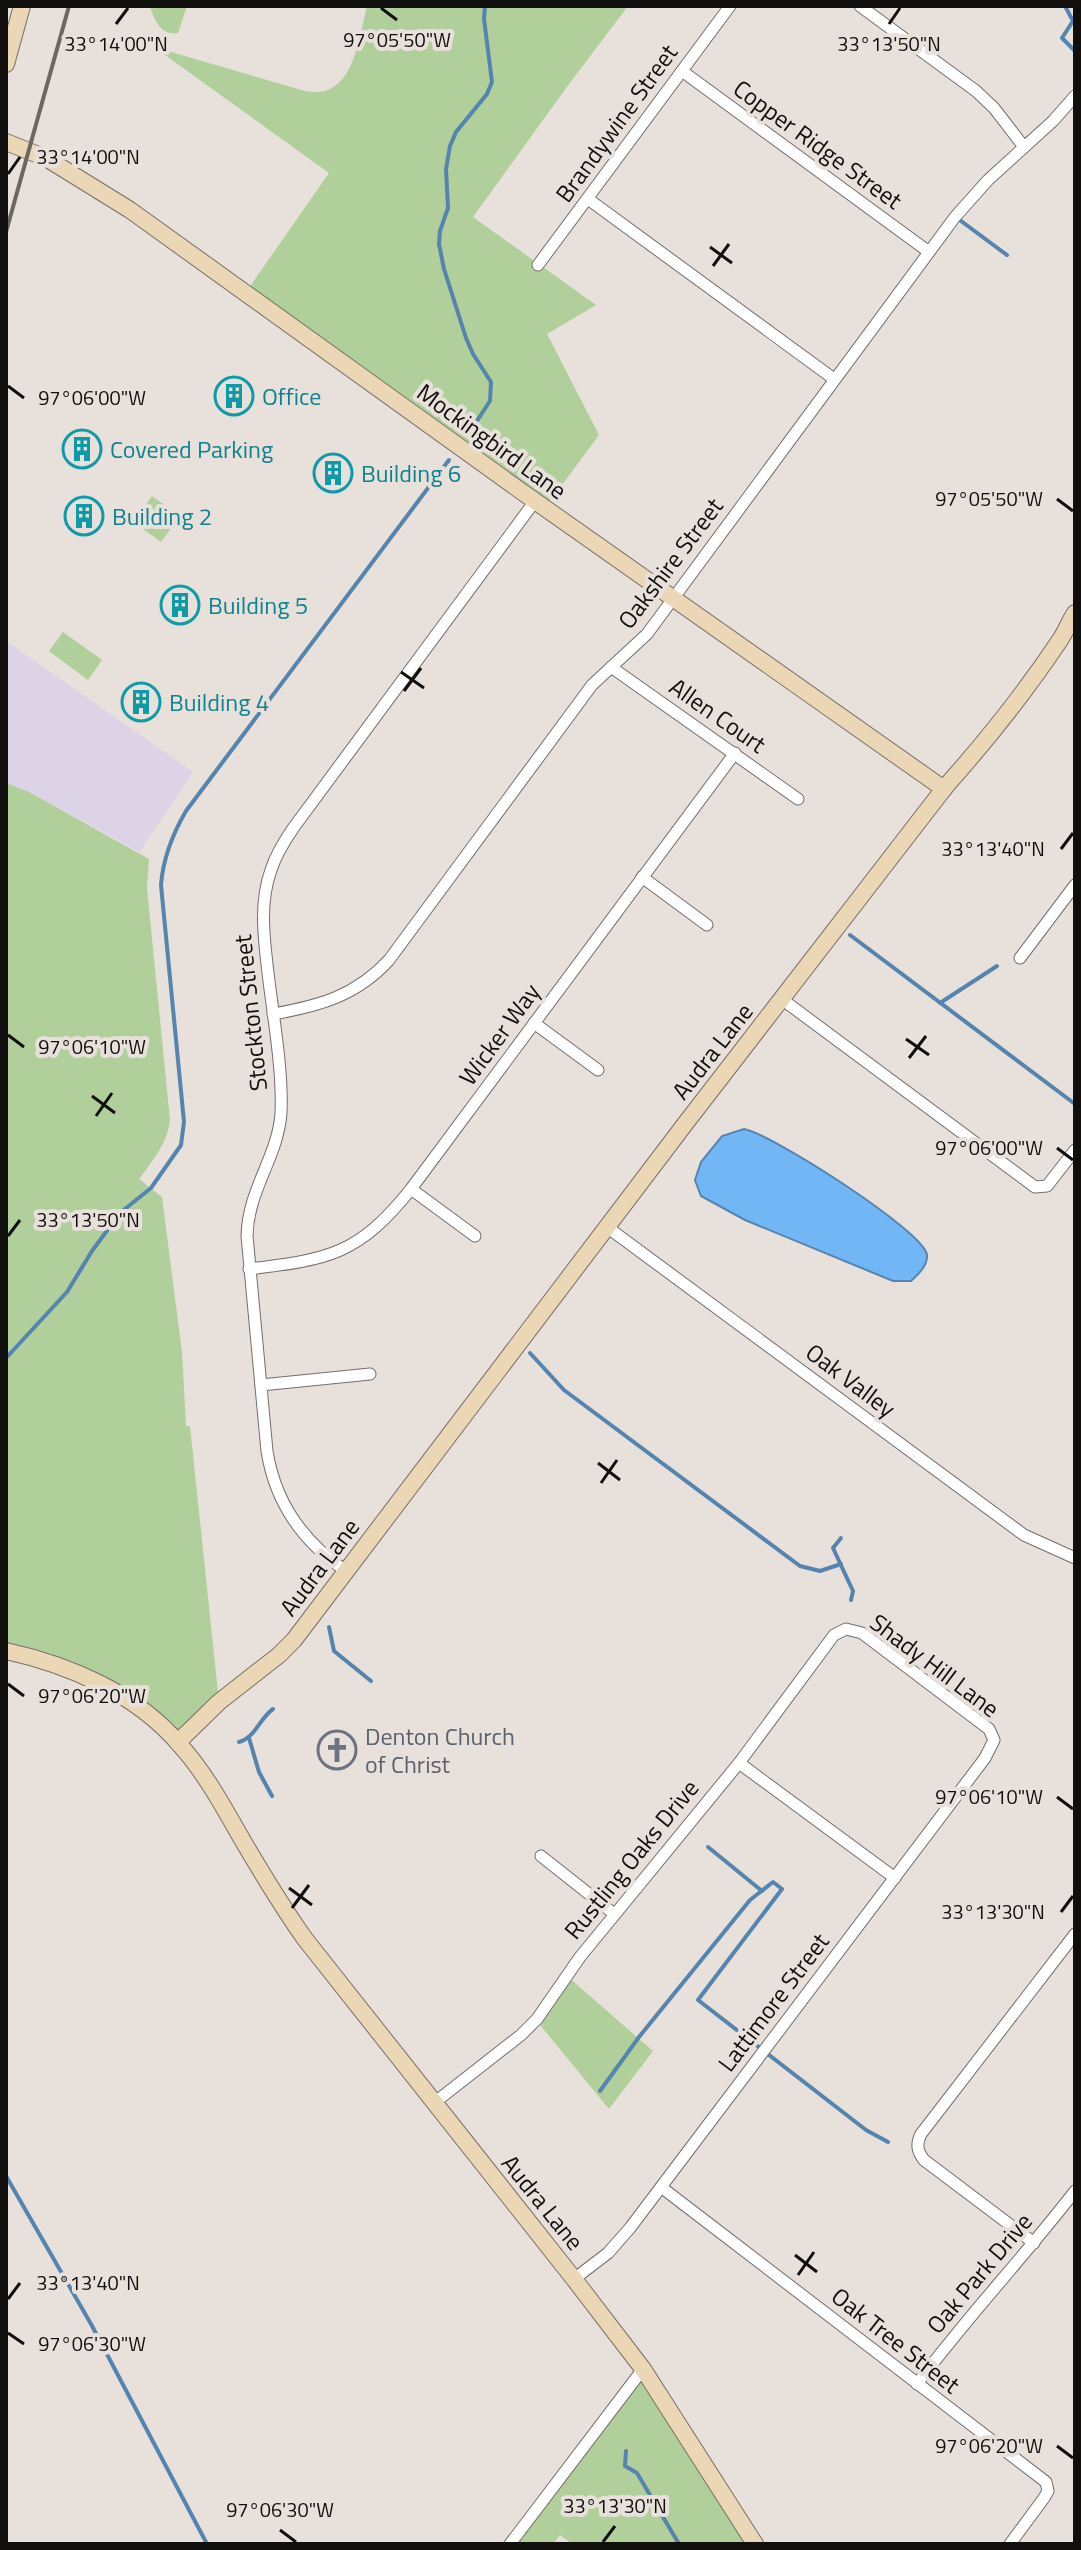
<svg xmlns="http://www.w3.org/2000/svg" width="1081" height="2550" font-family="'Titillium Web',sans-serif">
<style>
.industrial{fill:#ddd3e7}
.green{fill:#b1cf9a}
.water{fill:#72b7f5;stroke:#5585af;stroke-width:2}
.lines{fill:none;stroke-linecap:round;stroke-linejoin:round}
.stream{stroke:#5585af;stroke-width:4}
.street-casing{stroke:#756e6a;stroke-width:13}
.secondary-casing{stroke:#756e6a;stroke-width:18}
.street{stroke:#fff;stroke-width:11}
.secondary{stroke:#ebd7b5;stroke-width:16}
.rail{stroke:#6b6763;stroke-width:4}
.ticks{fill:none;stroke:#110f0d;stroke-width:3}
.labels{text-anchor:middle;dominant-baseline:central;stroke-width:8;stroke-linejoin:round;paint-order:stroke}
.street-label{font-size:24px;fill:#110f0d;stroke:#e8e0db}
.culture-label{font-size:24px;fill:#0d838f;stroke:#e8e0db;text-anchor:start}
.worship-label{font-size:24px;fill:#5b616d;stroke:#e8e0db;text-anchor:start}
.ticks-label{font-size:20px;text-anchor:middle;fill:#110f0d;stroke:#e8e0db;stroke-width:8;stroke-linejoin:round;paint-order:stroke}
</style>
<rect width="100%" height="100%" fill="#e8e0db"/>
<!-- industrial -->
<path class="industrial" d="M6,641L193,772L139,852L29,792L6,783Z"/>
<!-- green -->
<g class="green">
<path d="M150,6H187L178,33C161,36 154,20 150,6Z"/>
<path d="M367,6H628L569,84L473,217L596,305L547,334L599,435L545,508L246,292L329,173L154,47L305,91C354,101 358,40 367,6Z"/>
<path d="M152,496L180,516L161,542L133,522Z"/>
<path d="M63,632L102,660L88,680L49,651Z"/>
<path d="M6,783L29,792L149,859L147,888L170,1120C167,1144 153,1160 139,1179L162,1197L182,1352L186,1426H190L219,1702L178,1742L138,1706L6,1651Z"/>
<path d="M567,1976L653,2051L609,2109L536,2020Z"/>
<path d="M643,2369L755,2544H572L560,2535L553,2544H510Z"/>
</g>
<!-- water -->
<path class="water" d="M744,1129C772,1134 925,1232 927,1255C928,1265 918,1275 911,1281H893L745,1220L701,1196L695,1180L701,1162L722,1136Z"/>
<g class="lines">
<!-- stream -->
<g class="stream">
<path d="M1065,6L1073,21L1062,38L1075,51"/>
<path d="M957,218L1007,255"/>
<path d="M471,430L490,401L491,382L473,354L466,338L444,269L439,244L440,231L448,208L446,169L450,146L456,132L487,94L492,82L484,19L485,6"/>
<path d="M850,935L1075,1104"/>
<path d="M940,1003L997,966"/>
<path d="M530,1353L564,1390L800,1566L820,1571L841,1564"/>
<path d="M6,1358L67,1292L92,1251L120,1213L151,1188L181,1145L184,1122L161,885C163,858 172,835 186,811L449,460"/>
<path d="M841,1538L833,1548L853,1591L851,1600"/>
<path d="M329,1627L334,1651L371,1681"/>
<path d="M249,1738L259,1772L272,1796"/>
<path d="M239,1742C256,1737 259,1719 273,1709"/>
<path d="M708,1847L762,1891"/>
<path d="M600,2091L639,2037L750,1900L773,1882L782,1889L698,2000L866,2130L888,2142"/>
<path d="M6,2176L91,2324L207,2544"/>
<path d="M626,2451L625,2466L637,2473L679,2544"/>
</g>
<!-- street casing -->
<g class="street-casing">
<g id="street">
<path d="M860,6L976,91L994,108L1024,147"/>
<path d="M682,71L929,252"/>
<path d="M588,199L834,379"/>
<path d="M538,265L730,6"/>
<path d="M611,667L798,799"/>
<path d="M642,877L707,925"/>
<path d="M1020,958L1075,885"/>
<path d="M783,1000L1035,1187L1047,1186L1075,1150"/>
<path d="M273,1014C319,1006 356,996 389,960L592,685L647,634L955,217L988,180L1053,121L1075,96"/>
<path d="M534,1023L598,1070"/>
<path d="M411,1189L475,1236"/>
<path d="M607,1227L1024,1535L1075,1558"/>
<path d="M249,1269C330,1259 358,1255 411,1189L735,753"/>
<path d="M261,1385L370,1374"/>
<path d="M346,1571C303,1542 275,1502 267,1451L247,1236C248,1189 278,1157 281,1113C283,1070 273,1016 268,973C264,938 259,903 271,870C276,854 285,840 294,827L535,501"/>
<path d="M739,1763L895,1878"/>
<path d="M541,1856L613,1913"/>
<path d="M434,2103L521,2035L537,2019L580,1957L739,1763L834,1635L846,1629L862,1633L989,1729L994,1740L985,1758L630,2228L608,2253L574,2279"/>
<path d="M661,2187L1046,2482L1048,2491L1044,2498L1010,2544"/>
<path d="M1034,2243L924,2160C917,2151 916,2144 921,2134L1075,1934"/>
<path d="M917,2384C967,2317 1024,2257 1075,2191"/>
<path d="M510,2544L643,2369"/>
</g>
</g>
<!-- secondary casing -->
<g class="secondary-casing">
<g id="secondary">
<path d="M6,64L22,6"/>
<path d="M6,142L46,158L130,210L525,494L944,789"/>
<path d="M6,1651C70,1665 137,1694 180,1745C206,1774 224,1808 243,1841C263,1875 283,1908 305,1939L574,2279L643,2369L755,2544"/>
<path d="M178,1742L219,1702L279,1655L294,1640L685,1124L946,786C987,740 1026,691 1060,640C1066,631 1069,622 1075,613"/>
</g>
</g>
<!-- street -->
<use href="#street" class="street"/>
<!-- secondary -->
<use href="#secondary" class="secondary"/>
<!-- rail -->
<path class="rail" d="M6,232L69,6"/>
</g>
<!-- ticks -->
<path class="ticks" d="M381,8L397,20M116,24L128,8M889,24L900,8M8,174L20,157M710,247L732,263M713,266L729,244M8,386L24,398M1057,499L1073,511M401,672L424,688M404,691L421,668M1061,849L1073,833M8,1035L24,1047M906,1039L929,1055M909,1058L926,1036M92,1096L115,1113M96,1116L112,1093M1057,1148L1073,1160M8,1236L20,1220M598,1463L620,1480M601,1483L617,1460M8,1684L24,1696M1057,1797L1073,1809M289,1888L312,1905M292,1908L309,1885M1061,1912L1073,1896M795,2255L817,2272M798,2275L814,2252M8,2299L20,2283M8,2333L24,2344M1057,2446L1073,2458M280,2530L296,2542M603,2542L615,2526"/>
<!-- icons -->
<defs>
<g id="building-ring" transform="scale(2)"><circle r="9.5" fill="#e8e0db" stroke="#0f9aa8" stroke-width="1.5"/><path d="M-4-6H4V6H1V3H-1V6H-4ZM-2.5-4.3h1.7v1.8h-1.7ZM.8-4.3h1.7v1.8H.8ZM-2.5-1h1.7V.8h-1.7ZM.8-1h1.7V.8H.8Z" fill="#0f9aa8"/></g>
<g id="church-ring" transform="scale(2)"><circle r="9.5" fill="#e8e0db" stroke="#6b7280" stroke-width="1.5"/><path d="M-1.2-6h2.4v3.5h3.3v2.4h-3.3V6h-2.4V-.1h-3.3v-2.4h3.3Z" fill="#6b7280"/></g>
</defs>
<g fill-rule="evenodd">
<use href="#building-ring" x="234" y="396"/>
<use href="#building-ring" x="82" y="449"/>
<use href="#building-ring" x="333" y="473"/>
<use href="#building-ring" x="84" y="516"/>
<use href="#building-ring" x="180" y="605"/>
<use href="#building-ring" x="141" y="702"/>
<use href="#church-ring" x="337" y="1750"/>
</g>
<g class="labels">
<!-- street labels -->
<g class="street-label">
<text transform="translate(616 123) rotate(-54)">Brandywine Street</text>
<text transform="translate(818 144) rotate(36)">Copper Ridge Street</text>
<text transform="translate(492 441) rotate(36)">Mockingbird Lane</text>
<text transform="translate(670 563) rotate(-53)">Oakshire Street</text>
<text transform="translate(718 715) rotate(35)">Allen Court</text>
<text transform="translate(250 1013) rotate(-96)">Stockton Street</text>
<text transform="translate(499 1034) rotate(-54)">Wicker Way</text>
<text transform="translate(712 1051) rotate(-52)">Audra Lane</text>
<text transform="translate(851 1380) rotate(37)">Oak Valley</text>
<text transform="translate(319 1567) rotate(-53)">Audra Lane</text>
<text transform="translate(935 1665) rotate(37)">Shady Hill Lane</text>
<text transform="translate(631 1859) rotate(-51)">Rustling Oaks Drive</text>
<text transform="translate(773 2002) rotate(-53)">Lattimore Street</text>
<text transform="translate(543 2202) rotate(51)">Audra Lane</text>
<text transform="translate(979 2273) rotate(-50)">Oak Park Drive</text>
<text transform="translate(896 2340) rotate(38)">Oak Tree Street</text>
</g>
<!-- culture labels -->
<g class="culture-label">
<text x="262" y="396">Office</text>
<text x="110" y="449">Covered Parking</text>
<text x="361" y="473">Building 6</text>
<text x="112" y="516">Building 2</text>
<text x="208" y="605">Building 5</text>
<text x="169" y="702">Building 4</text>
</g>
<!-- worship labels -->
<g class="worship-label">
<text x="365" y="1736">Denton Church<tspan x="365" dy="28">of Christ</tspan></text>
</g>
</g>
<g class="ticks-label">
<text x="397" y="47">97°05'50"W</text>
<text x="116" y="51">33°14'00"N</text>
<text x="889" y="51">33°13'50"N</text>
<text x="88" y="164">33°14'00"N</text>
<text x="92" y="405">97°06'00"W</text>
<text x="989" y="506">97°05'50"W</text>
<text x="993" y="856">33°13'40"N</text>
<text x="92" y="1054">97°06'10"W</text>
<text x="989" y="1155">97°06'00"W</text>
<text x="88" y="1227">33°13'50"N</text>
<text x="92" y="1703">97°06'20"W</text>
<text x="989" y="1804">97°06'10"W</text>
<text x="993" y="1919">33°13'30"N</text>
<text x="88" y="2290">33°13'40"N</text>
<text x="92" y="2351">97°06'30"W</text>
<text x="989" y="2453">97°06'20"W</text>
<text x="615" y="2513">33°13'30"N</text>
<text x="280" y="2517">97°06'30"W</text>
</g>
<!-- border -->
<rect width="1081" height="2550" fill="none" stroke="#110f0d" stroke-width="16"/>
</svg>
